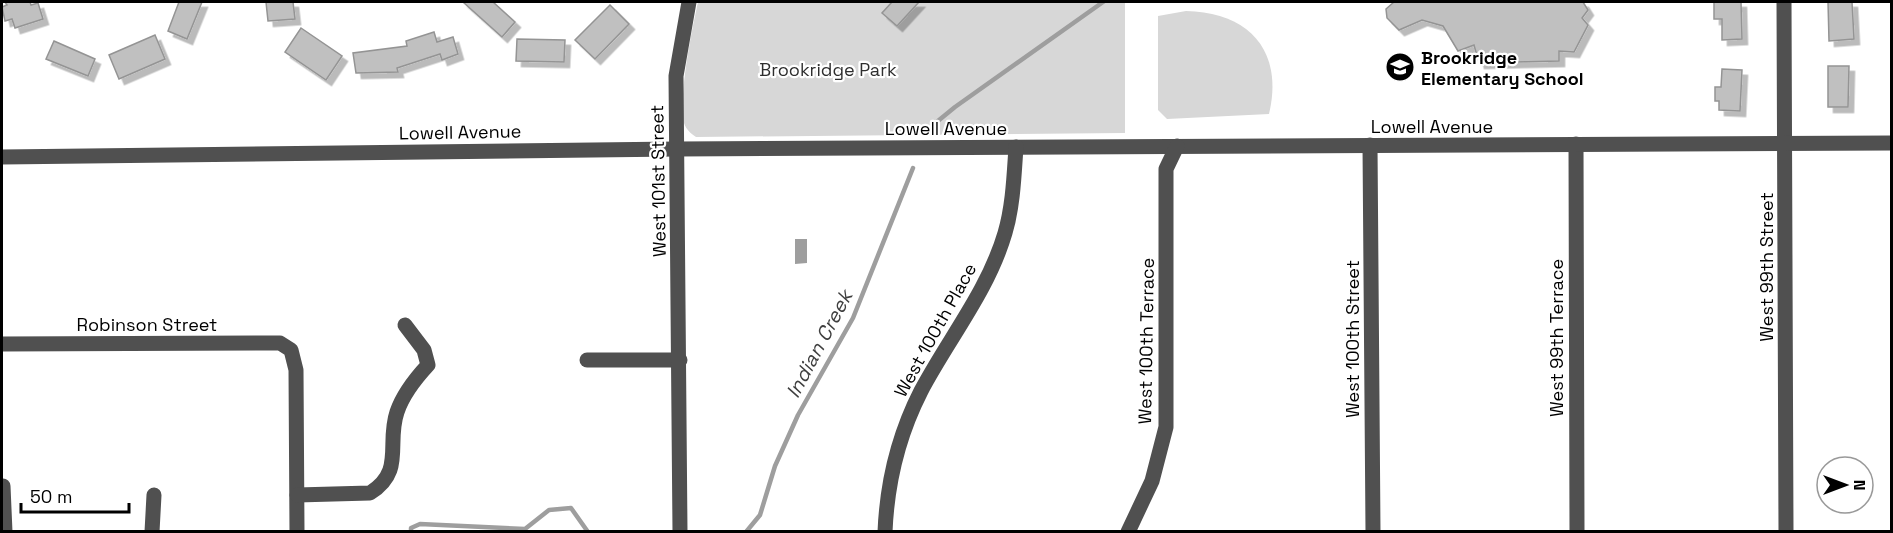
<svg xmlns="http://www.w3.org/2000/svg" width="1893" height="533" font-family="'Space Grotesk',sans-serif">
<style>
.green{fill:#d7d7d7}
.water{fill:#9e9e9e}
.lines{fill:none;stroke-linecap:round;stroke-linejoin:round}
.stream{stroke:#9e9e9e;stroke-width:4.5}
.building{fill:#c0c0c0;stroke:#949494;stroke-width:1.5;filter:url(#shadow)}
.minor{stroke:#505050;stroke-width:15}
.labels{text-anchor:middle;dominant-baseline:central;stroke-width:4.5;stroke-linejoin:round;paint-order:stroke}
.poi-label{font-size:18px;font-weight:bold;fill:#000;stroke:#fff;text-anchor:start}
.park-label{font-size:18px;fill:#2e2e2e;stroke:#fff}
.street-label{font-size:18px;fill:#000;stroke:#fff}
.water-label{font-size:20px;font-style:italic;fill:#3f3f3f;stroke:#fff}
</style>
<defs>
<filter id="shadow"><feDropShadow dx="5.5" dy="5.5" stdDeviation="0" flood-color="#0004"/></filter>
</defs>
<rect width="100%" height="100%" fill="#fff"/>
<!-- green -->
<g class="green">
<path d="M698,2H1125V133L696,137C690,133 686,129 684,123C678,97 692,29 698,2Z"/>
<path d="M1186,11C1249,12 1284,51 1269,114L1167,119L1158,110V16Z"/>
</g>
<!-- water -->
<path class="water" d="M795,239H807V263L795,264Z"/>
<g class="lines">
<!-- stream -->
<g class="stream">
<path d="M933,125L955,107L1103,2"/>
<path d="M411,532V528L420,524L525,529L549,510L571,508L588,532"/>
<path d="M746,532L760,515L775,466L798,415L853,318L913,168"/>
</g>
</g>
<!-- building -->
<g class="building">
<path d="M5,2H30L31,5L38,3L43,19L15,28L12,19L5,21L2,7L7,5Z"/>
<path d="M179,2H202L187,39L168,31Z"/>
<path d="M266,2H293L295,19L268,21Z"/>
<path d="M463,2H493L515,22L502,37Z"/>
<path d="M892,2H919L897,26L882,13Z"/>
<path d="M1394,2H1583L1588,10L1582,18L1588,25L1574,52L1559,51V61L1479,63L1474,45L1458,51L1443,26L1422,20L1399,30L1387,18L1386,9Z"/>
<path d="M1714,2H1741L1742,39L1722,40V19H1714Z"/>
<path d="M1828,2H1852L1854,39L1829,41Z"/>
<path d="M610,5L629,24L595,59L575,40Z"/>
<path d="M301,28L342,56L326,80L285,52Z"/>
<path d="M434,32L437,42L453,37L458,54L442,60L440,54L397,68L398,72L356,73L353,53L407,46L406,41Z"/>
<path d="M155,35L165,59L119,79L109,55Z"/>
<path d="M517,39L565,40L564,62L516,61Z"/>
<path d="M54,41L95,59L88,76L46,59Z"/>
<path d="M1828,66H1849L1848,107H1828Z"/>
<path d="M1722,69L1742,70L1740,111L1719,110V101H1715V87H1721Z"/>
</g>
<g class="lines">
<!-- minor -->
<g class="minor">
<path d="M1784,2L1786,532"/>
<path d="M1576,144L1577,532"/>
<path d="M1370,145L1373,532"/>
<path d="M2,157L677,149L1892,143"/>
<path d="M2,344L280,343L291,350L296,370L297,532"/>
<path d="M587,360H680"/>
<path d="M3,486L5,532"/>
<path d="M297,495L370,493C405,471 386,444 397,412C403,394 415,379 428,365L424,350L405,325"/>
<path d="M152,532L154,495"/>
<path d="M680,532L676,76L689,2"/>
<path d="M885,532C887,483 899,434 921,391C949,338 988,291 1005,233C1013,206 1014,176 1016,147"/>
<path d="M1128,532L1152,481L1166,427V169L1177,146"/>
</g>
</g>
<!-- icons -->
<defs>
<g id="school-disc" transform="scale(1.5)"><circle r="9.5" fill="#000" stroke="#fff"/><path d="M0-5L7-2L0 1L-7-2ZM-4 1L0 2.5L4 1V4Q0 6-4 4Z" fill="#fff"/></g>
</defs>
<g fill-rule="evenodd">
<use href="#school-disc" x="1400" y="67"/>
</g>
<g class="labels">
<!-- poi labels -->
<g class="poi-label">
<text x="1421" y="57">Brookridge<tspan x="1421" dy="21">Elementary School</tspan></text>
</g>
<!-- park labels -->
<g class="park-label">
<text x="828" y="69">Brookridge Park</text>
</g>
<!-- street labels -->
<g class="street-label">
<text x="1432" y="126">Lowell Avenue</text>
<text x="946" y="128">Lowell Avenue</text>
<text transform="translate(460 132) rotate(-1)">Lowell Avenue</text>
<text transform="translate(658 181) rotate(-91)">West 101st Street</text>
<text transform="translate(1766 267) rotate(-90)">West 99th Street</text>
<text x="147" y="324">Robinson Street</text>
<text transform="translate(935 330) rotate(-61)">West 100th Place</text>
<text transform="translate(1556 338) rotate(-90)">West 99th Terrace</text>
<text transform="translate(1352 339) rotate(-90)">West 100th Street</text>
<text transform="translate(1146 341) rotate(-89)">West 100th Terrace</text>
</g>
<!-- water labels -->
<g class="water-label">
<text transform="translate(819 344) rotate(-62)">Indian Creek</text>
</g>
</g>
<!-- border -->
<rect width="1893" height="533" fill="none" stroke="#000000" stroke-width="6"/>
<!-- north arrow -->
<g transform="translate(1845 485) rotate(90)"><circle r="28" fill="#ffffff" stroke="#999999" stroke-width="1.5"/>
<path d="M0-4.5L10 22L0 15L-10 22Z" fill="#000000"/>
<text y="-9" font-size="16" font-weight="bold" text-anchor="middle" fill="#000000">N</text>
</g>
<!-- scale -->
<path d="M21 503v9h108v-9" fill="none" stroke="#000000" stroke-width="3"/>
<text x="30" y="503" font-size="18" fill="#000000" stroke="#ffffff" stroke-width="4.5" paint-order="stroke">50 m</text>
</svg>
